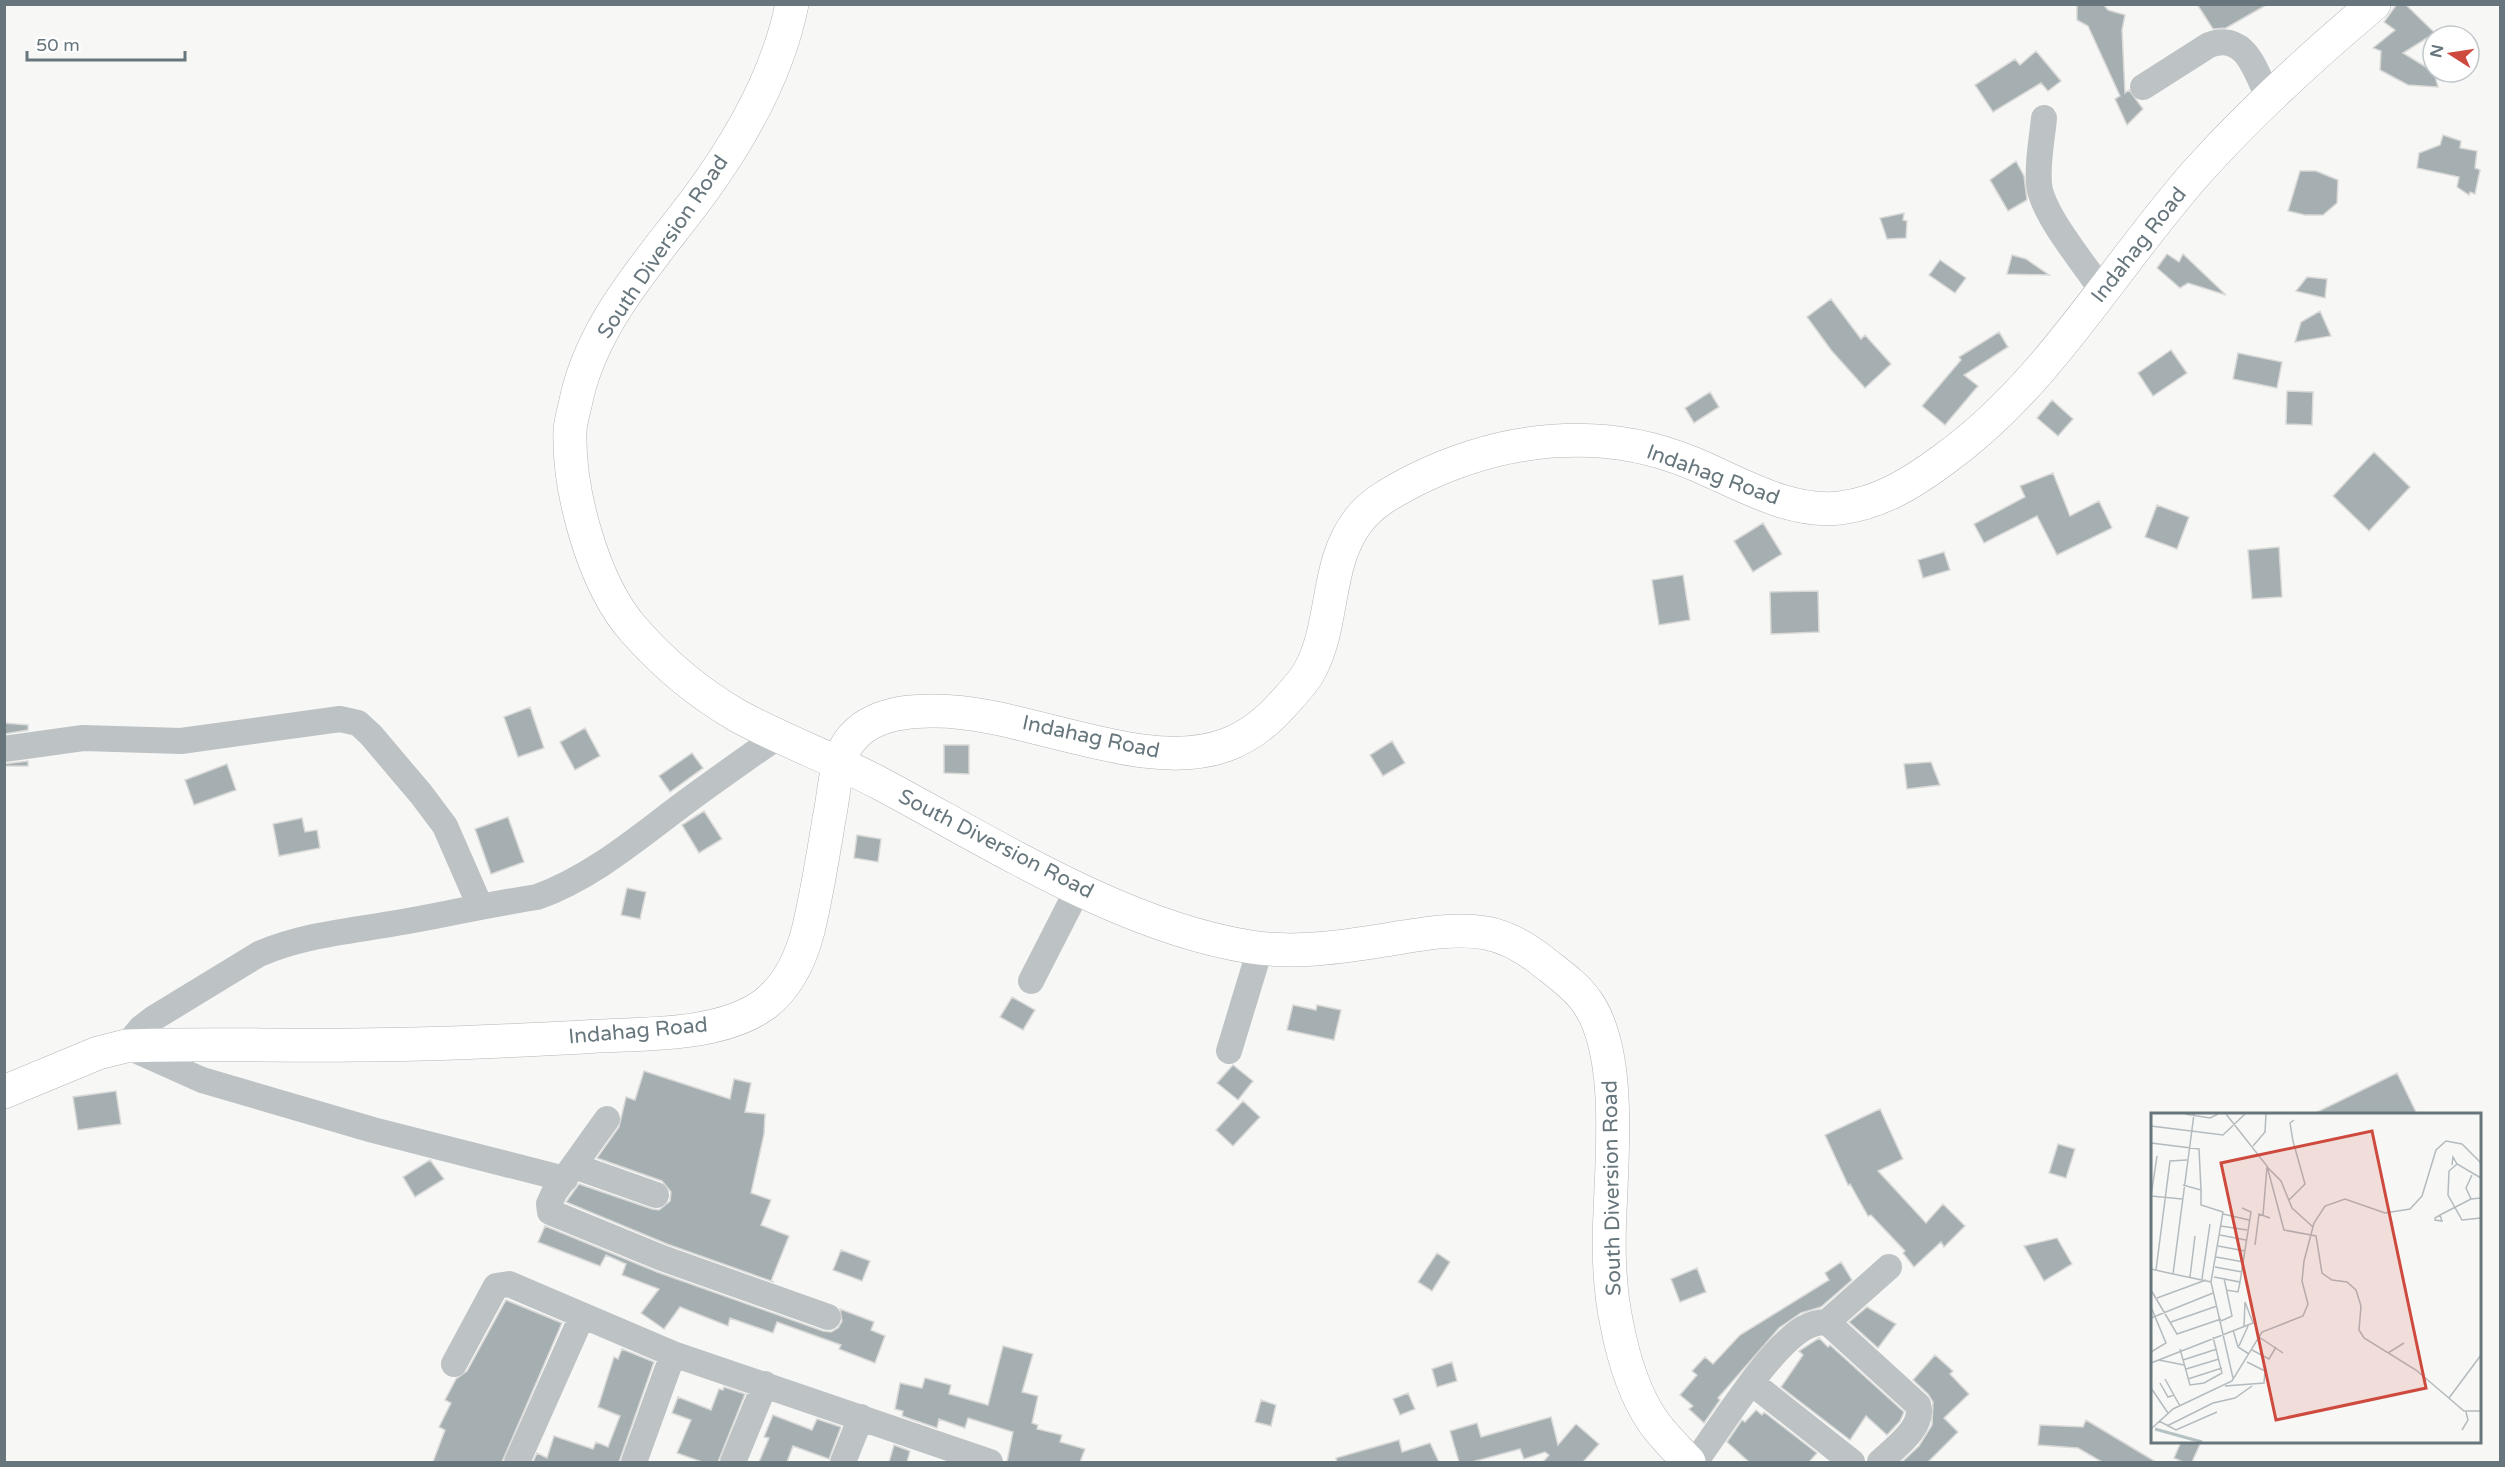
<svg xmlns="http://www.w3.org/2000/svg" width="2505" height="1467" viewBox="0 0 2505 1467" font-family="'Varela Round',sans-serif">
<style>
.building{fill:#a5aeb1;stroke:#d9d9d7;stroke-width:1.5}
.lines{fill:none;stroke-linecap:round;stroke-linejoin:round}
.major-casing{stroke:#b1b6b8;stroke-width:34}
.minor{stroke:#bdc2c4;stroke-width:26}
.major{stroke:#fff;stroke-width:33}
.labels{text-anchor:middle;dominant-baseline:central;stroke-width:6;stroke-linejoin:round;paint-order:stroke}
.street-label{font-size:21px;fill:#66767c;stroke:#fff}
.inset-river{fill:none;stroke:#b5c2c4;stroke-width:3}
.inset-road{fill:none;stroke:#b4bbbe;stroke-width:1.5}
.view{fill:#ce4a3e;fill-opacity:0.15;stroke:#ce4a3e;stroke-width:3}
.inset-edge{fill:none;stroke:#66767c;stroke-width:3}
</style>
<rect width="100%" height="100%" fill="#f7f7f5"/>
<!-- building -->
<path class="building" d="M2077 4H2103L2108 10 2125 15 2122 30 2125 93 2129 90 2143 109 2127 125 2115 99 2120 96 2088 26 2077 20Z
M2197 4H2268L2226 28 2213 29Z
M2397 4H2405L2435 33 2403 53 2434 72 2438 87 2408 85 2380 70 2381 51 2373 48 2395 30 2384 22Z
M2036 51 2061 81 2048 91 2041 83 1993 112 1975 85 2015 59 2020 65Z
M2443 135 2461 141 2460 148 2477 151 2475 168 2480 170 2475 194 2470 192 2469 195 2457 187 2459 177 2417 168 2419 153 2440 145Z
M2016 161 2024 176 2027 200 2008 211 1990 180Z
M2300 171H2316L2338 180 2337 203 2323 215H2305L2288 211Z
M1904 213 1903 220 1907 221 1906 238 1887 239 1880 218Z
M2167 254 2179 262 2183 254 2226 295 2188 283 2180 288 2157 268Z
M2012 255 2026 259 2049 275 2007 274Z
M1940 260 1966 278 1955 293 1929 275Z
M2307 277 2327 279 2325 298 2296 291Z
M1831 299 1861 339 1865 335 1891 364 1865 388 1831 350 1807 317Z
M2320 311 2331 336 2295 342 2301 322Z
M1999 332 2008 347 1964 375 1978 386 1945 425 1922 406 1961 360 1959 357Z
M2171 350 2187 373 2153 396 2138 373Z
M2238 353 2282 362 2277 388 2233 379Z
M2287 391 2313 392 2312 425 2286 424Z
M1710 392 1719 407 1694 423 1685 408Z
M2052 400 2073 419 2058 436 2037 418Z
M2374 452 2410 487 2369 531 2333 496Z
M2053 473 2070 516 2099 501 2112 528 2057 555 2037 516 1984 543 1974 524 2025 497 2020 486Z
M2157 505 2189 517 2177 549 2145 537Z
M1763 523 1782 554 1753 572 1734 541Z
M2279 547 2282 597 2252 599 2248 550Z
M1944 552 1950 570 1923 578 1918 560Z
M1683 575 1690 620 1659 625 1652 580Z
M1818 591 1819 632 1771 634 1770 592Z
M530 707 544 748 518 757 504 717Z
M4 723 28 725V730L4 734Z
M585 728 600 756 575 770 560 742Z
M1392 741 1405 763 1383 776 1370 755Z
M944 745H969V774L944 773Z
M692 753 703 768 670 792 659 776Z
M28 761V766H4V764Z
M1931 762 1940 785 1907 789 1904 764Z
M227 764 236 790 194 805 185 780Z
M704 811 722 839 699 853 682 825Z
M508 817 524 862 491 874 475 829Z
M302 818 305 832 317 830 320 848 279 856 273 824Z
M857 835 881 839 878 862 854 858Z
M627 888 646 892 640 919 621 915Z
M1012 997 1035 1010 1023 1030 1000 1017Z
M1293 1005 1316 1010 1317 1005 1341 1010 1334 1040 1287 1030Z
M1233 1065 1253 1081 1238 1100 1217 1083Z
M644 1071 730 1099 734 1079 751 1083 745 1112 765 1114 764 1134 751 1193 771 1200 761 1225 789 1236 771 1281 774 1282 667 1244 566 1202 579 1184 652 1209 659 1210 670 1201 671 1192 662 1181 597 1158 619 1127 626 1097 635 1100Z
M2397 1073 2417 1114H2313Z
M116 1091 121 1124 78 1130 73 1097Z
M1243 1101 1260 1117 1233 1146 1216 1130Z
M1880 1109 1903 1159 1878 1171 1926 1223 1943 1204 1965 1226 1944 1247 1941 1242 1914 1267 1903 1253 1905 1251 1871 1215 1868 1216 1850 1184 1848 1185 1825 1135Z
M2058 1144 2075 1149 2066 1178 2049 1173Z
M430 1160 444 1179 415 1197 403 1177Z
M545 1226 657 1272 823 1331 831 1332 838 1328 842 1321 840 1309 874 1322 871 1330 885 1336 875 1363 839 1349 841 1345 777 1322 773 1333 730 1318 728 1326 680 1307 664 1329 641 1313 659 1289 622 1275 626 1264 606 1255 600 1266 538 1242Z
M2057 1238 2072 1264 2044 1281 2024 1246Z
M841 1250 870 1261 862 1281 833 1270Z
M1437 1253 1450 1262 1432 1291 1418 1282Z
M1841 1262 1852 1280 1821 1307 1801 1313 1779 1328 1718 1398 1720 1400 1704 1423 1689 1409 1693 1406 1680 1395 1697 1375 1692 1371 1705 1357 1713 1364 1740 1335 1829 1280 1825 1273Z
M1697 1268 1706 1292 1680 1302 1671 1279Z
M506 1300 562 1323 502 1462H433L445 1430 439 1427 451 1403 445 1400 456 1379 467 1371Z
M1867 1307 1896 1324 1878 1348 1849 1322Z
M1819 1338 1828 1347 1830 1345 1904 1412 1900 1421 1887 1435 1866 1416 1850 1440 1781 1387 1803 1355 1799 1351Z
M1003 1346 1033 1354 1022 1392 1038 1396 1032 1423 1038 1425 1037 1429 1062 1435 1060 1442 1085 1449 1080 1462H1007L1013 1432 968 1418 965 1428 939 1419 937 1428 902 1416 903 1411 895 1409 900 1383 922 1388 925 1378 951 1385 949 1394 988 1405Z
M622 1349 654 1362 619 1462H533L537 1453 547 1458 554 1436 593 1449 596 1442 608 1447 620 1416 598 1407 614 1357 618 1359Z
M1935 1355 1953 1371 1950 1374 1969 1394 1944 1418 1958 1432 1928 1462H1902L1919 1446 1932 1425 1933 1402 1928 1394 1913 1380Z
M1452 1362 1457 1381 1437 1387 1432 1369Z
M724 1387 745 1394 718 1462H702L677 1453 691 1420 672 1413 678 1397 711 1410 719 1389 723 1390Z
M1408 1393 1415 1409 1400 1415 1393 1399Z
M1261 1400 1276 1405 1271 1426 1255 1422Z
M1756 1410 1762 1415 1764 1412 1817 1453 1809 1462H1749L1727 1442 1742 1420 1745 1422Z
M773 1415 812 1430 817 1419 841 1427 829 1459 793 1446 787 1462H759L769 1438 764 1437Z
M1551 1417 1558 1445 1576 1424 1599 1444 1583 1462H1543L1549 1455 1545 1452 1524 1459 1520 1449 1472 1462H1459L1450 1431 1477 1423 1481 1437Z
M2086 1420 2156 1462H2102L2078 1448 2038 1445 2040 1425 2083 1427Z
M1399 1440 1402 1452 1430 1443 1439 1462H1337L1336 1458Z
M2181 1442H2201L2192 1462H2183L2174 1458Z
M894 1445 910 1451 907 1462H889Z"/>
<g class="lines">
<!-- major casing -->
<g class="major-casing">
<path id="major" d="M792 4C778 74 741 139 699 196 653 258 595 319 577 396 575 407 571 419 570 430 568 490 593 584 634 630 663 663 700 694 738 716 784 741 834 759 881 784 994 844 1123 927 1251 947 1295 954 1342 947 1385 940 1418 935 1453 927 1486 933 1508 937 1529 950 1546 964 1560 975 1577 987 1587 1002 1622 1051 1612 1155 1610 1212 1608 1250 1609 1288 1617 1325 1623 1356 1634 1393 1652 1420 1662 1435 1677 1449 1689 1462
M4 1092 98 1053 126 1046C203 1043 279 1046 355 1045 432 1045 508 1041 584 1037 639 1033 719 1038 765 1004 788 986 801 958 808 931 817 894 823 856 829 819 833 801 834 780 839 763 845 743 857 729 875 721 892 713 912 711 931 711 1022 709 1142 776 1226 745 1248 737 1268 721 1283 704 1292 694 1304 682 1310 670 1335 624 1325 564 1358 521 1372 502 1394 491 1415 480 1502 437 1601 425 1692 463 1738 482 1789 514 1840 508 1880 503 1912 483 1943 460 2048 385 2112 268 2197 172 2252 111 2311 57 2374 4"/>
</g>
<!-- minor -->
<path class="minor" d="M2143 87 2209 45C2246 32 2255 70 2268 97
M2044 118C2042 140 2037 162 2039 184 2041 213 2086 266 2103 292
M4 749 83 738 181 741 340 719 358 723 371 735 421 794 445 826 480 906
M1031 981 1078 889
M1229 1051 1260 949
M607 1119 554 1193 549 1204 550 1212 662 1258 828 1317
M574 1166 656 1195
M565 1179 373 1130 202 1080 126 1046 141 1028 154 1018 259 954C305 934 353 931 402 922 447 914 491 904 537 897 594 877 642 834 690 799 720 777 750 756 780 735
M1827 1322 1918 1405C1925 1427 1894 1448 1880 1462
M454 1364 496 1286 509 1284 673 1354 990 1462
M1752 1383 1852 1462
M517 1462 582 1316
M634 1462 673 1354
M733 1462 765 1384
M843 1462 861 1417
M1695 1462C1721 1427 1768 1349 1804 1328 1811 1324 1819 1322 1827 1322L1889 1267"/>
<!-- major -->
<use href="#major" class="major"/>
</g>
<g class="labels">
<!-- street labels -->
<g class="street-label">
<text transform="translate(2139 245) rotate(-52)">Indahag Road</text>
<text transform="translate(663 247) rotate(-56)">South Diversion Road</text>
<text transform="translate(1713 475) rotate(20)">Indahag Road</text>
<text transform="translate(1091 737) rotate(12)">Indahag Road</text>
<text transform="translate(996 844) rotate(27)">South Diversion Road</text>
<text transform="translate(638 1031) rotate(-5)">Indahag Road</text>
<text transform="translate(1612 1188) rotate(-91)">South Diversion Road</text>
</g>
</g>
<!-- overview -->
<g transform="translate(2151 1113)">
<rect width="330" height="330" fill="#f7f7f5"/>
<path class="inset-river" d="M4 316 51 329"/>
<path class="inset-road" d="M34 1 59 5 67 1M43 1 22 161 60 169 82 265M75 1 116 53 133 117 165 123 171 160 181 167 196 169 205 177 210 193 208 217 213 225 265 257 313 298H330M0 13 72 22 94 1M0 30 48 36 50 77M102 33 114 19 115 1M306 51 298 58 297 82 311 107 330 105M301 52 302 44 306 51 330 65M32 72 50 77V92L72 99 60 169M0 83 6 43M0 83 31 86M320 86 315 75 321 62M138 87 154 71 142 28 139 10 143 7M72 101 98 107M112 102 116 54 130 68 141 95 162 114M289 102 320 86 330 85M289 102 291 108 284 107V105ZM70 113 96 117M69 122 95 127M104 132 108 101 119 105M67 133 94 138M65 144 93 149M64 154 91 159M0 156 22 161M5 157 19 48 36 47M39 164 44 123M63 164 89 169 100 99 91 95M51 166 59 111M0 177 26 221 70 206M75 177 87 179 89 169M6 185 55 167M0 194 15 230 0 239M0 205 62 180M70 208 81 203 73 165M20 209 66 193M93 213 94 189M82 217 87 234 98 241M108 224 132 240M88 233 97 213M29 236 39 272 53 270 71 260 62 224M101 237 118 246 125 234M237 240 253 230M8 247 33 252M32 247 66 236M0 250 102 210 94 189M35 256 68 246M14 266 29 293M37 266 71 255M9 270 17 284 23 282M74 273 113 270 114 258 96 249M0 275 17 300M298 285 330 242M8 308 25 317 66 299M16 313 62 290 84 285 101 273M0 316 22 296 81 268 111 219 152 203 157 191 151 168 153 148 163 110 174 93 194 86 234 100 259 96 271 83 285 37 295 28 311 31 330 50M311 317 317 307 315 299"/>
<path class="view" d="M221 18 275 275 125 307 70 50Z"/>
<rect width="330" height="330" class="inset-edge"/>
</g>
<!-- border -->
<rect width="2505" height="1467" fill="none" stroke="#66767c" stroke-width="12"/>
<!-- north arrow -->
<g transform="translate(2451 54) rotate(282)"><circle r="28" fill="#ffffff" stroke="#c2c8cb" stroke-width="1.5"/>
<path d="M0-4.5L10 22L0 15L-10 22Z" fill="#ce4a3e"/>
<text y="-9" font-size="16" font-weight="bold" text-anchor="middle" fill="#66767c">N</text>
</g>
<!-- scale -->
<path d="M27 51v9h158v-9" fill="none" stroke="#66767c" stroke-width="3"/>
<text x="36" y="51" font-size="18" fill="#66767c" stroke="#ffffff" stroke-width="4.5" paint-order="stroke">50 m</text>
</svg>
